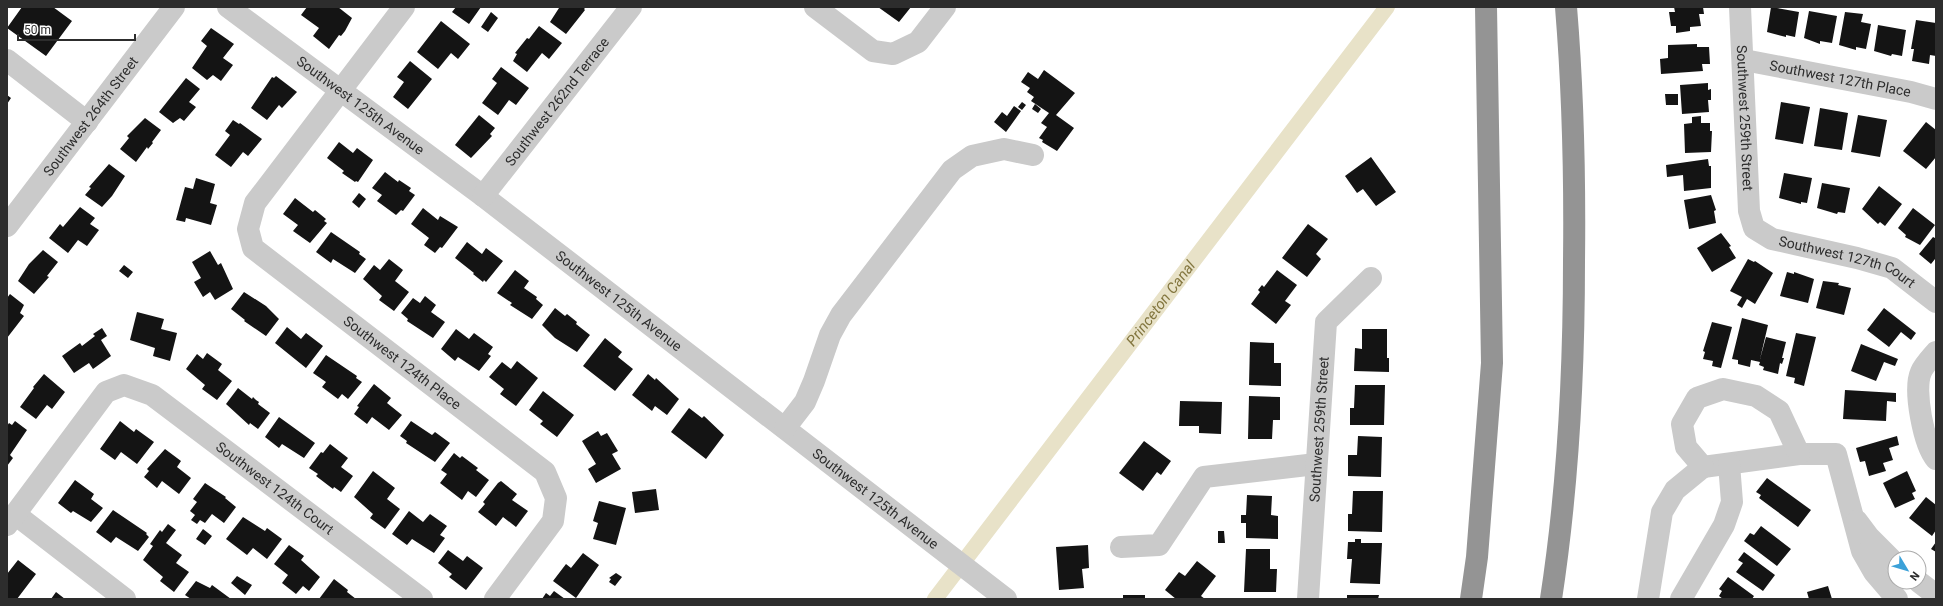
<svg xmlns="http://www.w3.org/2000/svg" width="1943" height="606" viewBox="0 0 1943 606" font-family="Roboto,sans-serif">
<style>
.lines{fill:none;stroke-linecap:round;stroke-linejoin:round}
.canal{stroke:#e8e2c8;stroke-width:16}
.building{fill:#141414}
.minor{stroke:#cacaca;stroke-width:22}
.highway{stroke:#949494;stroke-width:22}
.labels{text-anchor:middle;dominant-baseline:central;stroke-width:4;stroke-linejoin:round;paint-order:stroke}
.street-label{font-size:14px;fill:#2d2d2d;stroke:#fff}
.water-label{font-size:15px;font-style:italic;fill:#83763f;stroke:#fff}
</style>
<rect width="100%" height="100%" fill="#fff"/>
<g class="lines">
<!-- canal -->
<path class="canal" id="s1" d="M935 599 1387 7"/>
</g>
<!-- building -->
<path class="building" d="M22 7H53L72 21 46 56 7 28Z
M307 7H338L352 18 345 31 341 36 339 35 329 49 313 36 319 28 301 15Z
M456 7H481L469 24 452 12Z
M558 7H586L584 9 585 10 566 34 550 22 559 8Z
M878 7H911L899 22Z
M1674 7H1703L1704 14H1699L1701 26 1690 27V31L1676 33V26H1671L1669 12H1675Z
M1771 7 1799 12 1795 37 1786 35V37L1767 32Z
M1809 11 1837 16 1832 43 1820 41V44L1804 38Z
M491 12 498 18 488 32 481 27Z
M1845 12 1863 14 1861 22 1871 24 1866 49 1856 47V50L1839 45Z
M1916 20 1936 23V56L1930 55 1929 64 1912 61 1914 49H1911Z
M441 21 470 44 458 59 451 53 438 69 417 52Z
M1878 25 1906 30 1902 56 1892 54 1891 56 1874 51Z
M539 26 562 43 549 59 542 53 527 72 513 61 517 54 515 53 527 38 529 39Z
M211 28 234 44 223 58 233 65 221 81 213 75 207 80 192 68 207 46 201 41Z
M1697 44V47H1709L1710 64H1702L1703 71 1661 74 1660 59 1668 58V45Z
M410 61 432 79 408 109 393 97 404 82 397 77Z
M501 67 529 88 516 105 509 100 498 115 482 103 497 83 492 79Z
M1044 70 1075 93 1056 115 1074 128 1057 151 1042 142 1043 140 1039 138 1047 127 1041 123 1049 113 1031 101 1034 97 1027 92 1030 88 1021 82 1028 72 1038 79Z
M276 76 297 92 282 108 279 105 267 120 251 108 272 77 274 78Z
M186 78 200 89 189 102 196 107 184 121 180 118 173 123 159 112Z
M1708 83V90L1711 89V100H1708L1709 112 1682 114 1680 85Z
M1665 94H1678V105H1666Z
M7 95 11 98 7 104Z
M1022 102 1026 105 1022 110 1018 107Z
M1781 102 1810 107 1803 144 1775 139Z
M1035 104 1041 109 1038 113 1032 109Z
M1014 106 1021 111 1006 132 994 122 1002 112 1007 116Z
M1820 108 1848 113 1842 150 1814 146Z
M479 115 495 128 490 134 492 136 471 158 455 145Z
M1858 115 1887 120 1880 157 1851 152Z
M1701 116V123H1710V131H1712L1711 152 1685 153 1684 124 1692 123V117Z
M145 118 161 130 152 142 153 143 148 149 147 147 136 162 120 149 129 138 127 136Z
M233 120 239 124 240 123 262 139 248 156 243 152 231 167 215 155 230 135 225 131Z
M1926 122 1936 130V157L1926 169 1903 151Z
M339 142 353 153 357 148 373 160 358 182 356 181 355 182 342 173 344 171 327 158Z
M1371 157 1396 192 1376 206 1363 189 1357 193 1345 176Z
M1708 159 1709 166H1711V188L1684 191 1683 175 1667 177 1666 165Z
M109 164 125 176 112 196 102 207 85 195 91 188 89 187Z
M385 172 398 182 399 180 411 188 409 191 415 195 403 211 401 210 396 215 377 201 382 195 372 188Z
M1784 173 1812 178 1807 203 1801 202V204L1779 198Z
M196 178 215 184 210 203 217 205 211 225 186 218 185 222 176 220 185 187 193 189Z
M1822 183 1850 188 1845 213 1838 212 1837 214 1817 208Z
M1879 186 1902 204 1885 226 1880 222 1878 224 1862 209Z
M359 193 366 199 359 208 352 202Z
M1711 195 1716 210 1714 211 1716 223 1689 229 1684 200Z
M295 198 313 212 315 210 326 219 324 221 327 223 310 243 293 231 298 225 283 214Z
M80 207 95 218 90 224 99 230 87 246 78 240 68 253 49 238 60 224 63 227Z
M423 208 438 220 440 216 458 227 442 248 440 247 435 253 424 245 429 238 411 224Z
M1913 208 1935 225 1920 245 1905 237 1906 235 1898 228Z
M1308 224 1328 239 1316 254 1321 259 1307 277 1282 258Z
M331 232 360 252 359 254 366 259 355 273 333 259 331 263 316 252Z
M1721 233 1731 246 1729 247 1736 258 1712 272 1697 248Z
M1936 236V260L1935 259 1931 264 1919 254 1933 237 1935 238Z
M467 242 482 254 486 248 503 261 486 282 484 280 483 282 473 274 474 273 455 258Z
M43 250 58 262 47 276 49 277 34 294 18 281 29 264Z
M210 251 218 265 221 263 233 289 215 300 210 292 203 297 194 282 201 278 192 262Z
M389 259 403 270 395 281 409 292 394 311 379 300 382 296 363 279 374 265 380 270Z
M1748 259 1754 262 1755 261 1773 273 1755 304 1747 299 1742 308 1737 305 1742 297 1730 291Z
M124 265 133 272 128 278 119 271Z
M515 270 529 281 524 288 537 297 536 299 543 305 532 319 510 305 512 303 497 293Z
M1277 270 1297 285 1285 301 1291 305 1276 324 1251 304 1260 292 1258 290 1262 285 1264 287Z
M1787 272 1794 274V272L1814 279 1808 303 1780 296Z
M1823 281 1839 283 1838 285 1851 288 1844 315 1816 308Z
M244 292 266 306 279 319 266 336 244 321 245 320 231 309Z
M10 294 24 305 20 313 24 316 7 338V298Z
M425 296 436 305 431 312 445 322 433 338 407 321 408 319 401 313 413 298 420 303Z
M555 308 565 316 567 314 577 322 576 324 590 335 577 352 555 338 542 325Z
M1884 308 1916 333 1911 340 1901 332 1889 347 1867 330Z
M137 312 164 319 161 329 177 333 170 361 153 356 155 348 130 340Z
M1742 318 1768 325 1760 359 1766 337 1786 342 1782 358H1784L1782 364 1780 363 1778 374 1763 370 1764 367 1759 365 1760 362 1751 360 1750 367 1738 364V360L1732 359Z
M1712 322 1732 327 1721 368 1712 366 1713 361 1703 359 1705 352 1703 351Z
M287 327 301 339 306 333 323 346 306 368 275 343Z
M102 328 107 336 101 340 111 356 93 369 89 363 74 373 62 356 80 343 82 346 95 336 93 334Z
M456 329 469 339 474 333 493 347 488 354 491 356 479 371 458 357 455 361 441 349Z
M1362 329H1387V358H1389V372L1354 371 1355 348 1362 349Z
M1796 333 1816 337 1804 386 1794 383 1795 378 1786 376Z
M605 338 622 352 618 357 633 369 615 391 583 366Z
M1250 342 1274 343V363H1281V386L1249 385Z
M1861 344 1898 359 1895 366 1884 362 1876 381 1851 371Z
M207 353 222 364 218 370 232 381 217 400 202 389 205 385 186 369 197 354 203 359Z
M326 355 357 376 356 378 362 382 348 399 342 394 338 399 322 387 326 382 313 373Z
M517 361 538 378 516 406 500 394 504 389 489 377 502 362 511 369Z
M44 374 65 392 52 409 47 405 36 419 20 407 34 388 33 387Z
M648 374 655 380 656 378 679 399 667 415 655 406 652 411 632 395Z
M374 384 391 398 387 403 402 415 389 430 372 417 367 424 354 414 359 407 357 406Z
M1355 385H1385L1384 425H1350V408H1354Z
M238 388 252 399 253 397 256 400 259 402 258 404 270 413 258 429 250 423 249 425 226 404Z
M1845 390 1896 393V402L1887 401 1886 421 1843 419Z
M543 391 574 415 557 437 540 424 543 421 529 410Z
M1249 396 1280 397V420H1273L1272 439H1248Z
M1180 401 1222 402 1221 434 1199 433V426H1179Z
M689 408 702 418 704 416 724 435 706 459 671 432Z
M279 417 315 443 304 458 282 444 279 448 265 437Z
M15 421 27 430 10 455 13 458 7 466V426L9 423 12 425Z
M120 421 134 432 136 429 154 442 137 464 121 452 115 460 100 449Z
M411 421 432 435 435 432 450 443 435 462 406 443 407 441 400 436Z
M598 431 601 436 607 433 618 451 612 454 621 469 596 483 588 469 596 464 582 441Z
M1358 436 1382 437 1381 477 1348 476V455H1357Z
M1897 436 1899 445 1889 448 1893 460 1883 463 1886 471 1869 476 1865 461 1860 462 1856 448Z
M1144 441 1171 461 1161 475 1157 472 1143 491 1119 473Z
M330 444 348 458 341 467 353 476 341 492 334 487 333 489 316 476 318 474 309 468 321 452 323 453Z
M165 449 181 461 177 467 191 478 179 494 162 481 157 488 144 477 149 471 147 469Z
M454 453 460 458 462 456 478 468 476 470 489 480 476 497 468 491 462 500 440 483 447 474 441 470Z
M373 471 395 488 387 499 400 509 385 529 370 518 373 514 354 497Z
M1907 471 1916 491 1912 493 1915 499 1895 508 1883 483Z
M1767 478 1811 510 1798 527 1759 498 1761 495 1756 492Z
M75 480 94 494 91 499 103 508 91 522 73 511 71 513 58 503Z
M501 481 517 494 512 500 528 511 516 527 503 517 496 526 478 512 485 504 483 502 498 483Z
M205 483 226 497 225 498 236 507 224 523 212 514 205 523 200 520 197 524 191 520 195 515 190 511 197 502 193 499Z
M656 489 659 510 635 513 632 492Z
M1353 491H1383L1382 532 1348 531V514H1352Z
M1247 495 1272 496 1271 515 1278 516V539L1246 538V523H1241V515H1246Z
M1926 497 1936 505V530L1932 536 1909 518Z
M599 501 626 508 616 545 593 539 598 523 593 521Z
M113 510 147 533 146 534 149 537 138 551 116 537 111 543 96 532Z
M409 511 423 522 430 514 447 526 440 535 445 538 434 553 412 539 407 545 392 534Z
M243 517 265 531 267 528 282 539 267 559 253 548 247 555 226 539Z
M168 524 176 530 166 543 182 555 176 563 189 572 174 592 160 581 163 577 143 560 153 546 150 544 160 530 162 532Z
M1761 526 1791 549 1777 566 1744 541 1750 533 1754 535Z
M203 529 212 536 205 545 196 539Z
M1218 531H1224L1225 543H1218Z
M1355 539H1361V543H1382L1380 584 1350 583 1352 559H1347L1348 542H1355Z
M1936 542V552L1931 549Z
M289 545 304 556 301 560 320 577 309 591 303 586 296 594 282 583 288 575 274 564Z
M1088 545 1089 568 1082 569 1084 588 1059 590 1056 547Z
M1246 549H1270V569H1277L1276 592H1244Z
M448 550 463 561 467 556 483 568 466 590 449 577 452 574 438 563Z
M1744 552 1775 575 1763 591 1736 572 1743 563 1738 560Z
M583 553 599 565 576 598 553 581 566 564 571 568Z
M18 560 36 574 17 599H7V574Z
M1197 561 1216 576 1201 596 1205 599H1176L1165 590 1179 572 1185 576Z
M616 573 622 577 615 586 609 582 611 579 609 578Z
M237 576 252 585 245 595 231 583Z
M1728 577 1754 596 1752 599H1723L1719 596 1722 591 1719 589Z
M334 579 348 590 347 592 356 599H319Z
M196 581 210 588 212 585 231 599H191L185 595Z
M1828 586 1832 599H1809L1807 592Z
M554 591 565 599H542L546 593 550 596Z
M56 592 65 599H51Z
M1123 595H1145V599H1123Z
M1347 595H1379L1378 599H1347Z"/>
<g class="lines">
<!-- minor -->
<g class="minor">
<path id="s2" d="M228 7 483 196 1006 599"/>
<path id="s3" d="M404 7 255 203 248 229 253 248 545 472 556 498 553 521 495 599"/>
<path d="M815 7 873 51 893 54 918 42 945 7"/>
<path id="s4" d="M1740 7 1749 211 1754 228 1772 239 1857 258 1892 268 1936 302"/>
<path d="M7 60 87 122"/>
<path id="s5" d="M1744 60 1911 92 1936 99"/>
<path id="s6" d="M483 196 631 7"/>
<path id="s7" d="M7 226 174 7"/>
<path d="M1936 352C1931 358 1924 365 1921 372 1913 390 1924 445 1936 459"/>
<path d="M785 428 805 402 814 381 830 335 841 315 952 170 972 156 1004 149 1033 155"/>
<path d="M1703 467 1799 454H1836L1862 551 1874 572 1897 599"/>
<path d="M1703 467 1686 447 1682 424 1697 398 1723 389 1756 396 1779 411 1799 454"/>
<path d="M15 514 125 599"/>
<path d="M1857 521 1869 537 1895 563"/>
<path id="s8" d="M7 525 106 392 124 385 152 395 422 599"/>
<path d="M1121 547 1159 545 1204 477 1316 464"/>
<path d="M1919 582 1936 595"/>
<path id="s9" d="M1308 599 1326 322 1371 278"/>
<path d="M1648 599 1662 512 1675 490 1703 467"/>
<path d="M1681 599 1724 525 1732 502 1729 464"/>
</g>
<!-- highway -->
<path class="highway" d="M1471 599 1477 557 1492 363 1486 7
M1551 599C1568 488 1574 374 1574 261 1575 176 1573 92 1566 7"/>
</g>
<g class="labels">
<!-- street labels -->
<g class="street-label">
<text stroke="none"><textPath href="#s5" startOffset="98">Southwest 127th Place</textPath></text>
<text stroke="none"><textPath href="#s6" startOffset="120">Southwest 262nd Terrace</textPath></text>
<text stroke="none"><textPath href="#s2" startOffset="165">Southwest 125th Avenue</textPath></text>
<text stroke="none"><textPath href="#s7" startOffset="138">Southwest 264th Street</textPath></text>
<text stroke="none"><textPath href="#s4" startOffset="111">Southwest 259th Street</textPath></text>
<text stroke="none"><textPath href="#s4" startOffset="322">Southwest 127th Court</textPath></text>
<text stroke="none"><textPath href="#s2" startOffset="489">Southwest 125th Avenue</textPath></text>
<text stroke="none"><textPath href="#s3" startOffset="481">Southwest 124th Place</textPath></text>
<text stroke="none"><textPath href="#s9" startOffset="170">Southwest 259th Street</textPath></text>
<text stroke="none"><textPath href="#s8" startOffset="369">Southwest 124th Court</textPath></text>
<text stroke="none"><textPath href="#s2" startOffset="813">Southwest 125th Avenue</textPath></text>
</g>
<!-- water labels -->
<g class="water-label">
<text stroke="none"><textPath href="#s1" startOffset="372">Princeton Canal</textPath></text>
</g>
</g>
<!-- border -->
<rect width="1943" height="606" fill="none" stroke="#2d2d2d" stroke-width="16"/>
<!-- north arrow -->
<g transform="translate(1907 570) rotate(128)"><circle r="19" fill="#ffffff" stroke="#ababab"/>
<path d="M0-3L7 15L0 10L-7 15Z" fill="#3ba1d8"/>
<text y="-6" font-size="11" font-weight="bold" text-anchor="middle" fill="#2d2d2d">N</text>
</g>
<!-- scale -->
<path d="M18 34v6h117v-6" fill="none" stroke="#2d2d2d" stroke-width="2"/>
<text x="24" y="34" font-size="12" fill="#2d2d2d" stroke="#ffffff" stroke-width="3" paint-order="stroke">50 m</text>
</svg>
